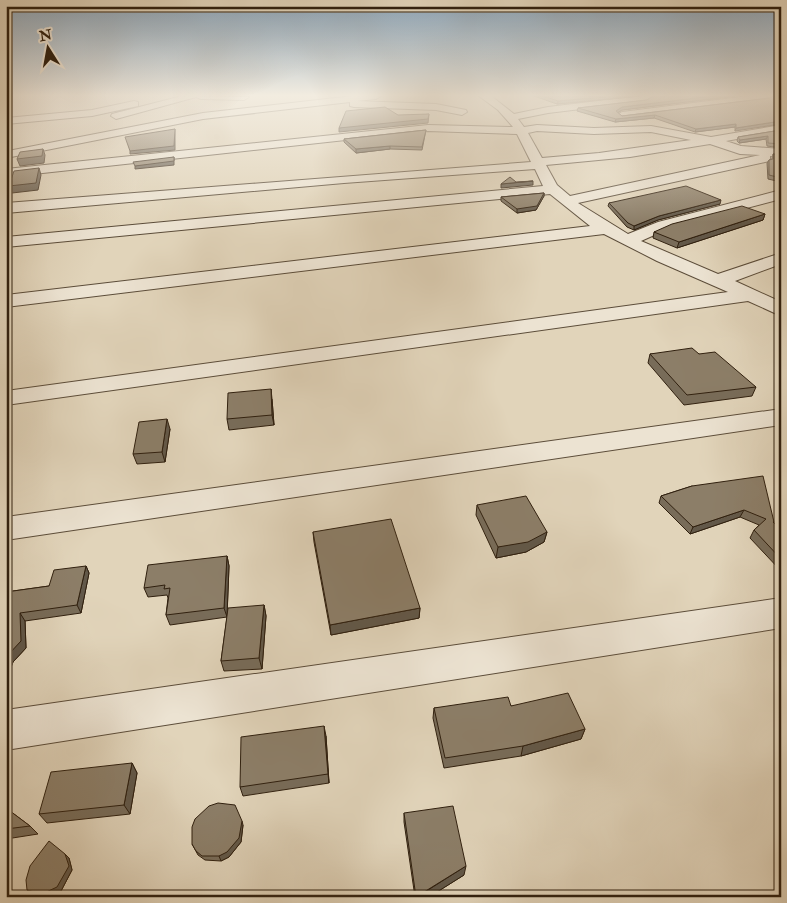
<svg xmlns="http://www.w3.org/2000/svg" width="787" height="903" viewBox="0 0 787 903" font-family="'IM FELL Double Pica',serif">
<style>
.lines{fill:none;stroke-linecap:round;stroke-linejoin:round}
.street-casing{stroke:#5c4d3a;stroke-width:2}
.street{fill:#ece3d2;fill-rule:evenodd}
.wall{fill:#786c59;stroke:#30200f}
.shaded-wall{fill:#625849;stroke:#30200f}
.building{fill:#8c7e68;stroke:#30200f}
</style>
<rect width="100%" height="100%" fill="#e1d4ba"/>
<filter id="stains"><feTurbulence type="fractalNoise" baseFrequency=".004" numOctaves="4"/><feColorMatrix values="0 0 0 0 .2 0 0 0 0 .09 0 0 0 0 .02 0 0 0 .5 -.17"/></filter>
<radialGradient id="worn" r=".72"><stop offset=".6" stop-color="#630" stop-opacity="0"/><stop offset="1" stop-color="#630" stop-opacity=".3"/></radialGradient>
<g class="lines">
<!-- street casing -->
<g class="street-casing">
<path id="street" d="M182 96 249 97 244 100 201 99 196 97 116 119 111 116 112 114Z
M353 96H381L376 99 357 101 436 104 466 110 467 112 462 115 436 110 354 107 350 106V102L203 119 6 158 8 151 203 113Z
M479 96H491L514 114 548 107 640 96H649L651 98 646 101 548 113 518 119 524 127 537 125 594 128 651 126 711 137 781 125V131L726 141 741 146 781 149V157L770 156V161L765 162 578 203 628 234 658 222 781 190V199L670 228 641 241 718 274 781 253V264L735 281 781 302V316L748 301 6 405V391L728 292 657 261 604 234 6 307V295L590 226 550 194 6 247V237L543 186 535 169 344 183 6 213V203L531 162 517 134 428 131 6 177V169L428 125 513 127 498 110ZM537 131 594 134 651 132 691 140 599 153 542 158 528 133ZM710 144 740 154 760 155 570 196 557 185 546 165 630 157Z
M748 96H774L769 99 622 118 617 115 622 112Z
M134 101 138 102V106L92 116 6 124V118L92 110Z
M781 409V425L6 540V517Z
M781 598V628L6 750V710Z"/>
</g>
<!-- street -->
<use href="#street" class="street"/>
</g>
<!-- wall -->
<path class="wall" d="M534 96H640L557 104Z
M651 96H735L622 110 618 113 622 116 770 98 735 131V127L695 132 654 118 615 122 577 111 578 108 647 100 652 97Z
M426 130 422 150 390 149 356 153 344 142V139Z
M781 130V148L767 146 766 139 739 143 737 141 738 137Z
M773 154 781 155V182L768 179 767 163 769 160 772 159Z
M544 193V196L536 210 517 213 501 201V197Z
M609 203 720 204 658 220 634 230 627 227 608 206Z
M765 214 763 220 677 248 653 238 654 232Z
M650 354H699L756 387 752 396 684 405 648 363Z
M272 399 274 425 229 430 227 419Z
M170 429 165 462 137 464 133 454Z
M692 486 774 522V523L781 530V571L750 538 754 530 759 525 740 517 690 534 659 503 661 496Z
M477 505 547 532 544 542 526 552 496 558 476 515Z
M313 532 420 608 419 618 331 635 314 542Z
M227 556 229 566 227 615 264 605 266 616 262 669 224 671 221 661 227 617 170 625 166 615 168 598 167 595 148 597 144 588Z
M86 566 89 573 81 613 25 621 26 648 13 662 6 680V592L49 586Z
M511 706 585 729 581 739 521 756 444 768 433 718 434 708Z
M326 736 329 783 243 796 240 787Z
M132 763 137 773 130 814 47 823 39 814Z
M6 808 30 826 38 834 6 839Z
M404 813 464 875 429 897H415L404 822Z
M243 825 241 842 229 857 221 861 205 860 198 855 192 844Z
M65 854 69 858 72 870 61 891 50 897H41L32 894 27 890Z"/>
<!-- shaded-wall -->
<path class="shaded-wall" d="M612 96H640L557 104 558 101Z
M713 96H735L622 110 615 114 616 111 622 107Z
M429 114 428 123 339 132V128Z
M655 115 654 118 615 122 616 119Z
M781 121V124L735 131 736 128Z
M736 124 735 127 695 132 696 129Z
M175 129V150L130 154V151Z
M768 136 766 139 739 143 740 140Z
M390 146V149L356 153V149Z
M43 149 45 155 44 163 20 166 17 159Z
M174 157V165L135 169V166Z
M39 168 41 175 38 190 12 193 9 186Z
M533 181V185L501 188V184Z
M544 193V196L536 210 517 213V209Z
M721 200 720 204 658 220 634 230V226L659 216Z
M765 214 763 220 677 248 679 242Z
M271 389 272 399 274 425 272 415Z
M167 419 170 429 165 462 162 452Z
M744 510 740 517 690 534 693 527Z
M547 532 544 542 526 552 496 558 498 547Z
M227 556 229 566 227 617 224 608Z
M86 566 89 573 81 613 77 605Z
M264 605 266 616 262 669 259 658Z
M420 608 419 618 331 635 330 625Z
M20 613 25 621 26 648 13 662 6 680V658Z
M324 726 326 736 329 783 328 774Z
M585 729 581 739 521 756 523 746Z
M132 763 137 773 130 814 124 805Z
M242 821 243 825 241 842 229 857 221 861 219 856Z
M65 854 69 858 72 870 61 891 50 897H45L42 894Z
M466 866 464 875 429 897H417Z"/>
<!-- building -->
<path class="building" d="M543 96H612L558 101Z
M653 96H713L622 107 616 111 622 116 770 98 773 96H781V121L736 128V124L696 129 655 115 616 119 578 108 647 100Z
M385 107 398 115 429 114 428 119 339 128 346 111Z
M175 129 174 146 130 151 125 137Z
M426 130 422 147 390 146 356 149 344 139Z
M781 130V144L768 143V136L740 140 738 137Z
M43 149 42 156 17 159 20 152Z
M773 154 781 155V178L769 175V160L773 159Z
M174 157V161L135 166 133 162Z
M39 168 36 183 9 186 14 171Z
M510 177 516 182 533 181 501 184Z
M686 186 721 200 659 216 634 226 628 223 609 203Z
M544 193 537 206 517 209 501 197Z
M742 206 765 214 679 242 654 232 672 224Z
M692 348 699 354 715 352 756 387 687 395 650 354Z
M271 389 272 415 227 419 228 393Z
M167 419 162 452 133 454 139 422Z
M763 476 774 522H773L781 530V559L754 530 766 519 744 510 693 527 661 496 692 486Z
M526 496 547 532 528 542 498 547 477 505Z
M391 519 420 608 330 625 313 532Z
M227 556 224 608 166 615 170 588 164 589 165 585 144 588 148 565Z
M86 566 77 605 20 613 21 641 8 655 6 658V592L49 586 54 570Z
M264 605 259 658 221 661 228 608Z
M568 693 585 729 523 746 445 758 434 708 508 697 511 706Z
M324 726 328 774 240 787 241 737Z
M132 763 124 805 39 814 51 772Z
M218 803 235 805 242 821 239 838 227 852 219 856H202L196 851 192 844V827L195 819 209 806Z
M453 806 466 866 416 897 404 813Z
M6 808 30 826 6 829Z
M49 841 65 854 69 866 57 887 42 894 27 890 26 880 30 866Z"/>
<!-- sky -->
<linearGradient id="sky" x2="0" y2="1"><stop stop-color="#8da8be"/><stop offset="0.43" stop-color="#f2ece0"/><stop offset="1" stop-color="#f2ece0" stop-opacity="0"/></linearGradient>
<rect width="787" height="222" fill="url(#sky)"/>
<!-- margin -->
<rect width="787" height="903" fill="none" stroke="#e1d4ba" stroke-width="25"/>
<rect x="8" y="8" width="772" height="888" fill="none" stroke="#30200f" stroke-width="2.5"/>
<rect x="12" y="12" width="762" height="878" fill="none" stroke="#30200f"/>
<!-- north arrow -->
<g transform="translate(48 48) rotate(349)" stroke="#ece3d2" stroke-width="4" paint-order="stroke">
<path d="M0-4L9 19L0 12L-9 19Z" fill="#30200f"/>
<text y="-8" font-size="14" font-weight="bold" text-anchor="middle" fill="#30200f">N</text>
</g>
<rect width="100%" height="100%" filter="url(#stains)"/>
<rect width="100%" height="100%" fill="url(#worn)"/>
</svg>
